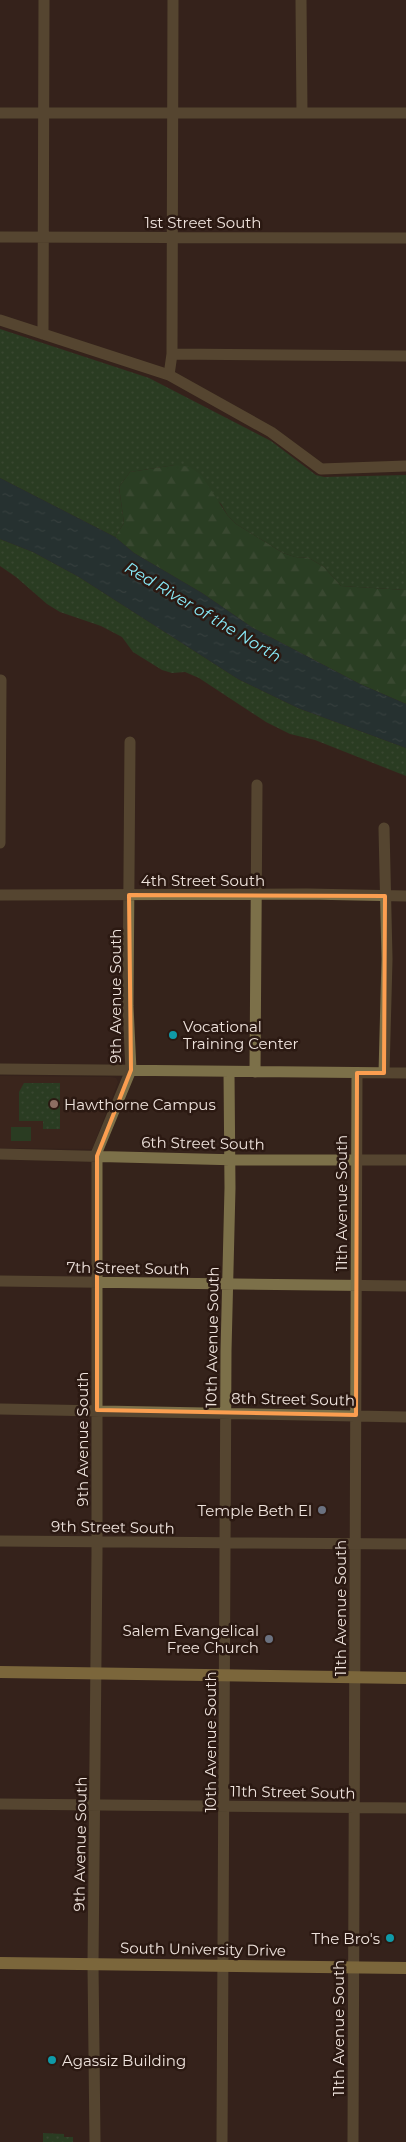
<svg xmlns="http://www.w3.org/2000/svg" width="406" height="2142" viewBox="0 0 406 2142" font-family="Montserrat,sans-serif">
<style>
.built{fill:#41291e}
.grass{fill:url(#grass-dots)}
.forest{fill:url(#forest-firs)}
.garden{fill:#1e5b2c}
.water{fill:url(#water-ripples)}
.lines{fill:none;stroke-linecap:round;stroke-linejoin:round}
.minor{stroke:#7c7049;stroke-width:11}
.major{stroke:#d1b863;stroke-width:12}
.marked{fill:none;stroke:#fb9e50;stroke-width:4;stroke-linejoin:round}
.culture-dot{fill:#0f9aa8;stroke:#2b1912;stroke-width:2}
.education-dot{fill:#8d6e63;stroke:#2b1912;stroke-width:2}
.worship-dot{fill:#6b7280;stroke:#2b1912;stroke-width:2}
.labels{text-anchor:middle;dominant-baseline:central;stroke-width:5;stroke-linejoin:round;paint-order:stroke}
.street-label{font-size:15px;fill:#efe3dd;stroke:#2b1912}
.poi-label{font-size:15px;fill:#efe3dd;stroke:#2b1912;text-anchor:start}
.water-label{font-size:16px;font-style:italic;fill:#89ecfb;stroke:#2b1912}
</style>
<defs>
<pattern id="grass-dots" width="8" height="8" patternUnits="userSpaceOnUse" patternTransform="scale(1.25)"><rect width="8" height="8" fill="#1e5b2c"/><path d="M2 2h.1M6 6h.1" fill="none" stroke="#3f724a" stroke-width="1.8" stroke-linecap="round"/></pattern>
<pattern id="forest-firs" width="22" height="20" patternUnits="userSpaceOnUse" patternTransform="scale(1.25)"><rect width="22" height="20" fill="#1d5f2d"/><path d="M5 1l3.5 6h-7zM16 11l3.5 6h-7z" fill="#3e764b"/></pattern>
<pattern id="water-ripples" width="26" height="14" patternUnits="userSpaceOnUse" patternTransform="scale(1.25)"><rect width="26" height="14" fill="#14444b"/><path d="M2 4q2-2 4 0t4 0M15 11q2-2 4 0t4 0" fill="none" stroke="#365f64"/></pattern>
</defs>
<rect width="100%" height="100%" fill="#35231b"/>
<!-- built -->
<path class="built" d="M0 1076 111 1077 116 1078 118 1082 92 1149 0 1148Z"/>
<!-- grass -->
<path class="grass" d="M0 329 149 378 271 441 316 475 324 477 406 475V590L341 586 324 567 309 558 295 557 283 553 236 524 228 516 221 504 175 465 130 472 119 487 124 523 115 537 0 478Z
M0 539 33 552 79 577 238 679 298 708 406 748V776L315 740 290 734 266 722 199 678 185 672 172 673 162 670 133 652 122 637 101 626 60 612 47 604 16 577 0 566Z
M24 1083H60V1129H43V1121H19V1092Z
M43 2133 64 2134V2137H73V2142H43Z"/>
<!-- forest -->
<path class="forest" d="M175 465 190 467 201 475 228 516 236 524 283 553 295 557 309 558 324 567 341 586 406 590V704L360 684 253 628 202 593 134 553 115 537 124 523 119 487 130 472Z"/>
<!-- garden -->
<path class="garden" d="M11 1127H31V1141H11Z"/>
<!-- water -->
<path class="water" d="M0 478 115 537 134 553 202 593 253 628 360 684 406 704V748L298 708 238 679 79 577 33 552 0 539Z"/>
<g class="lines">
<!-- minor -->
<path class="minor" d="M301 0 302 113
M0 113H406
M0 237 406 238
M0 320 169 375 271 432 321 469 406 466
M43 334 44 0
M172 354 406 356
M169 375 172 354 173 0
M384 828 387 959 384 1073
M0 843 1 680
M0 895 307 894 406 896
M0 1069 406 1073
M255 1072 257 785
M0 1154 240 1160H406
M0 1281 406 1286
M0 1409 406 1417
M0 1541 406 1544
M0 1804 406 1808
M95 2142 93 1964 97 1553V1152L131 1070 128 1006 130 742
M222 2142 226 1351 230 1188 229 1072
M353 2142 357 1073"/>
<!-- major -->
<path class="major" d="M0 1672 406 1678
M0 1963 406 1968"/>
</g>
<!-- marked area -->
<path d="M0 0H406V2142H0ZM129 895 385 896 384 1073H357L356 1415 97 1410V1156L131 1070Z" fill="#35231b" fill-opacity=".55" fill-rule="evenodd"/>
<path class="marked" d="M129 895 385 896 384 1073H357L356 1415 97 1410V1156L131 1070Z"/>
<!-- markers -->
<g class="culture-dot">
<circle cx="173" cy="1035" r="5"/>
<circle cx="390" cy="1938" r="5"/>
<circle cx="52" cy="2060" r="5"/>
</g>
<circle class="education-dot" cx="54" cy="1104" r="5"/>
<g class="worship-dot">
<circle cx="322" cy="1510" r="5"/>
<circle cx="269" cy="1639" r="5"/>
</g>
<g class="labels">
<!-- street labels -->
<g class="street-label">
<text x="203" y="222">1st Street South</text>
<text x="203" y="880">4th Street South</text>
<text transform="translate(115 996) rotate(-90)">9th Avenue South</text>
<text transform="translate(203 1143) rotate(1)">6th Street South</text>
<text transform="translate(341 1203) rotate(-90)">11th Avenue South</text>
<text transform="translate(128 1268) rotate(1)">7th Street South</text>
<text transform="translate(212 1337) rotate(-89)">10th Avenue South</text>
<text transform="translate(293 1399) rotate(1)">8th Street South</text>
<text transform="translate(82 1439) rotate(-90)">9th Avenue South</text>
<text transform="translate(113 1527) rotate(1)">9th Street South</text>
<text transform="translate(340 1608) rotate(-90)">11th Avenue South</text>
<text transform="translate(210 1742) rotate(-90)">10th Avenue South</text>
<text transform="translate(293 1792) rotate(1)">11th Street South</text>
<text transform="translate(80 1844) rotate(-89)">9th Avenue South</text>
<text transform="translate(203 1949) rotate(1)">South University Drive</text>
<text transform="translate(338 2028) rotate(-90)">11th Avenue South</text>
</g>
<!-- poi labels -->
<g class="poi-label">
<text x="183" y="1026">Vocational<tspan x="183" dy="17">Training Center</tspan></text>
<text x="64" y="1104">Hawthorne Campus</text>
<text x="312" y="1510" text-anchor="end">Temple Beth El</text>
<text x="259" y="1630" text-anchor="end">Salem Evangelical<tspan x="259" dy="17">Free Church</tspan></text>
<text x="380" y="1938" text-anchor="end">The Bro's</text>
<text x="62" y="2060">Agassiz Building</text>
</g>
<!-- water labels -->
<g class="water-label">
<text transform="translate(203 612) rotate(31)">Red River of the North</text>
</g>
</g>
</svg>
